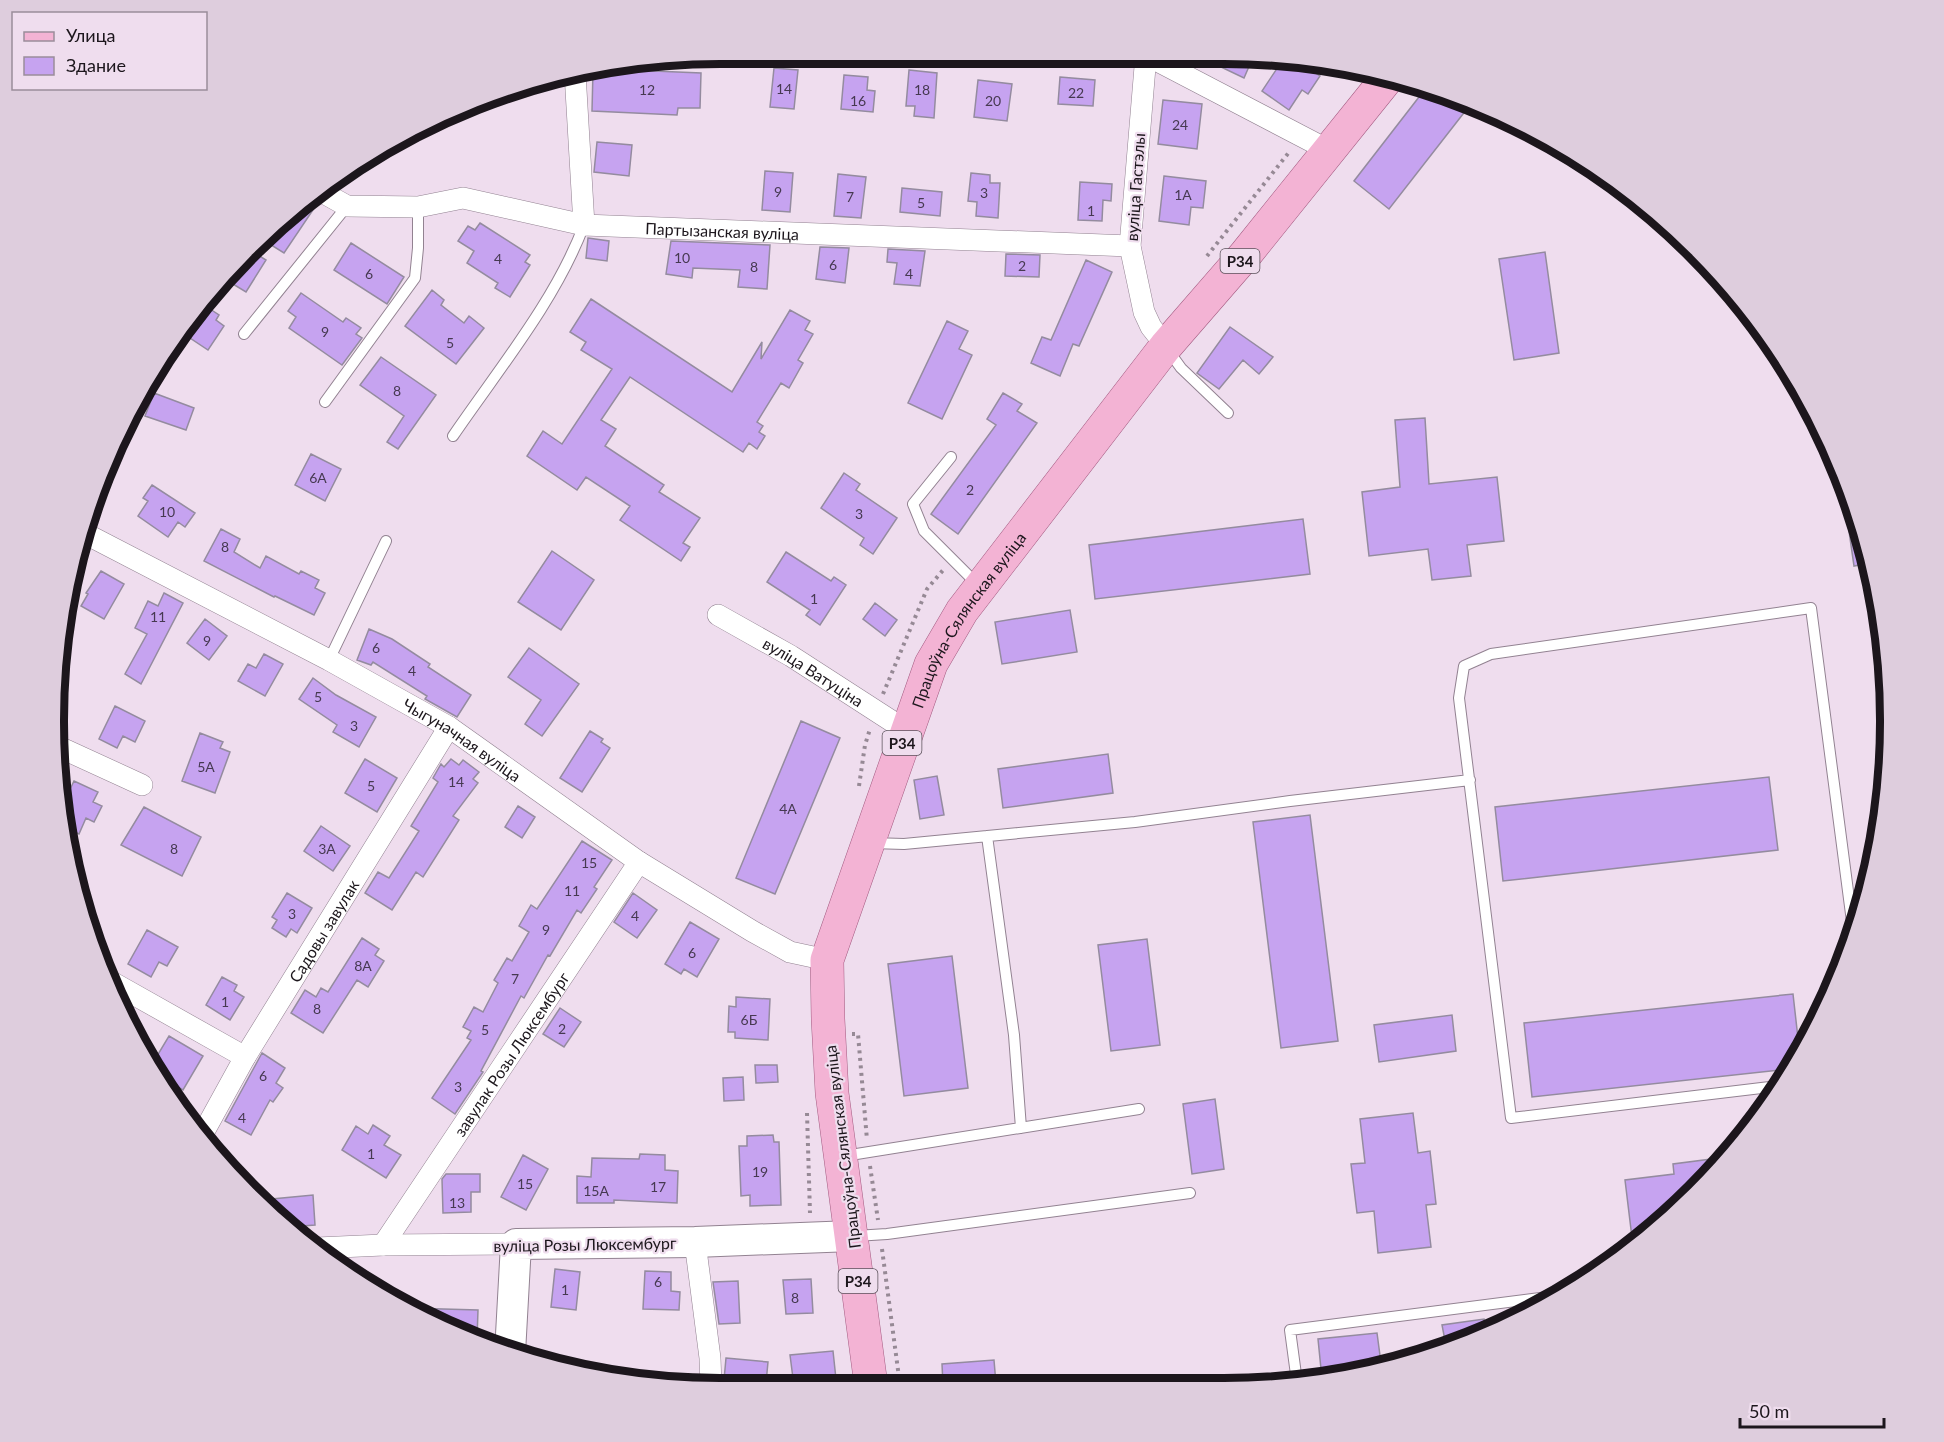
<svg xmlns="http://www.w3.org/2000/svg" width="1944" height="1442" viewBox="0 0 1944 1442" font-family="Lato,sans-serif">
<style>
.building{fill:#c6a3f0;stroke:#948b9f;stroke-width:1.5}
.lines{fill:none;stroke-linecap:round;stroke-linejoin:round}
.lane-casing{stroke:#928291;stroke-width:12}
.street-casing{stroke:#928291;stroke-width:22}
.secondary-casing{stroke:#928291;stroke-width:32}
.primary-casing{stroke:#a35b81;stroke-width:34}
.path{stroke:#968995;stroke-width:4;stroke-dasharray:3 4.5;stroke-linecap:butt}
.lane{stroke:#fff;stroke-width:10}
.street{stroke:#fff;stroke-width:21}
.secondary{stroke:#fff;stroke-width:30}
.primary{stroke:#f3b3d4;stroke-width:33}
.labels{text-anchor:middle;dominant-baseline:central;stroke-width:4.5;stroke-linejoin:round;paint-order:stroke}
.number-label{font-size:14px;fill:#463951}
.shield{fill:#efddee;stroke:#5b525b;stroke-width:1.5}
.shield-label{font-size:15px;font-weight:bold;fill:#1c161c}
.street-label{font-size:16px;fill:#1c161c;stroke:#efddee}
.rim{fill:none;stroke:#1c161c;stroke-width:8}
</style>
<rect width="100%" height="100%" fill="#efddee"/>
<!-- building -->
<path class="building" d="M1196 55H1254L1244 78Z
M1284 58 1296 60 1320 76 1308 94 1302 90 1289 110 1262 91Z
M774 68 798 70 794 109 770 107Z
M606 69 701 73 700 108H678L677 115 592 111 593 71Z
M909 70 937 73 934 118 914 116 915 106H906Z
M844 75 868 77 867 90 875 91 873 112 841 109Z
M1060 77 1095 80 1093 106 1058 104Z
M978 80 1012 84 1007 121 974 117Z
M1426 88 1470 105 1389 209 1354 181Z
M1163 100 1202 104 1197 149 1158 144Z
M597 142 632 145 629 176 594 172Z
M765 171 793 173 790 212 762 210Z
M971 173 990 175V183H1000L998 218 976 216 977 202 968 201Z
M838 174 866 177 861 218 834 216Z
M1164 176 1206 181 1203 208 1191 207 1189 225 1159 221Z
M1080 182 1112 184 1111 201 1103 200 1102 221 1078 220Z
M902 188 942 192 940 216 900 212Z
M310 199 317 204 284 253 268 243 279 227 276 225Z
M480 223 530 255 525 262 530 265 510 297 495 288 498 283 467 263 474 251 458 241 468 226 475 230Z
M588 238 609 241 607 261 586 258Z
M671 241 770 245 767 289 738 287 740 270 693 268 692 278 666 274Z
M351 243 404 277 387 304 334 270Z
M820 247 849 248 845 283 816 279Z
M888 249 925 251 920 286 894 284 897 263 887 262Z
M250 250 266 260 246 292 223 278Z
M1545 252 1559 353 1514 360 1499 259Z
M1006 254 1040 255 1039 277 1005 276Z
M1086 260 1112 272 1079 346 1073 344 1060 376 1031 363 1042 337 1051 340Z
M432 290 444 300 441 305 464 323 469 316 484 328 456 364 405 326Z
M301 293 343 322 346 318 361 328 356 334 362 338 342 365 289 328 296 317 288 311Z
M591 299 732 392 762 342 761 359 790 310 810 321 805 330 813 334 798 360 803 363 789 388 781 383 757 422 763 426 759 432 765 436 757 449 749 443 743 452 630 377 601 420 616 429 605 446 664 485 659 492 700 518 683 543 690 547 681 561 620 520 630 506 586 477 577 490 527 456 543 431 562 444 612 369 581 350 586 342 570 332Z
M204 305 219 315 216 320 224 326 208 350 184 334Z
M947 321 968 331 959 349 972 355 942 419 908 403Z
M1230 327 1273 357 1259 374 1243 360 1219 389 1197 373Z
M381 357 436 395 398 449 387 442 404 416 360 385Z
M154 393 194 408 186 430 145 416Z
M1003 393 1022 404 1017 411 1037 423 958 534 931 514 996 425 987 419Z
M1425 418 1429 484 1497 477 1504 541 1467 545 1471 576 1432 580 1428 549 1369 556 1362 492 1400 487 1395 420Z
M311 454 341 469 325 501 295 485Z
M844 473 860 484 856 490 897 518 873 554 860 545 864 538 821 508Z
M152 485 195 513 185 527 178 522 168 537 138 516 148 501 143 498Z
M1852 509 1867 549 1870 563 1854 566 1846 510Z
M1303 519 1310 574 1095 599 1089 545Z
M221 529 240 539 234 552 260 568 266 556 299 574 301 571 319 580 315 588 325 593 314 615 275 596 274 597 204 561Z
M552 551 594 580 561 630 518 602Z
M786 552 831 581 834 577 846 585 820 625 806 615 810 610 767 582Z
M101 571 124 584 104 619 81 606 88 594 86 593Z
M164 593 183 603 141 684 125 674 147 634 135 628 148 601 158 606Z
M875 603 897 620 885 636 863 619Z
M1070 610 1077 652 1002 664 995 622Z
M205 619 227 636 209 660 187 643Z
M369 629 392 639 430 664 428 667 471 695 457 717 425 699 427 696 373 662 371 665 357 660Z
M529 648 579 684 542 736 525 724 541 700 508 677Z
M264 654 283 664 265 696 238 681 248 664 256 668Z
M313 678 336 695 376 717 359 747 333 732 337 725 299 699Z
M115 706 145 721 135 742 123 736 117 748 99 739Z
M801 721 840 738 775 894 736 878Z
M590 731 603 739 601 742 610 748 582 792 560 778Z
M200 733 223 742 220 748 230 752 215 793 182 781Z
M1108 754 1113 793 1003 808 998 769Z
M365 759 397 778 377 812 345 793Z
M451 759 459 765 463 760 479 772 473 779 478 783 453 816 459 820 423 877 416 872 392 910 365 893 378 872 389 878 419 831 411 826 438 782 433 778 441 764 444 767Z
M937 776 944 815 920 819 914 780Z
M1769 777 1778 850 1503 881 1495 807Z
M74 781 98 792 93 802 102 806 94 822 86 818 79 834 68 829 63 804Z
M518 806 535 817 522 838 505 827Z
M144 807 201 837 182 876 121 845Z
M1310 815 1338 1041 1281 1048 1253 822Z
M321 826 350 846 333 871 304 851Z
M582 841 612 860 594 887 597 889 581 913 577 910 550 956 548 955 524 998 521 996 481 1071 483 1072 455 1114 432 1098 471 1040 467 1038 471 1031 463 1027 474 1007 483 1012 498 983 494 980 507 958 512 961 529 932 519 926 531 905 537 909Z
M287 893 312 908 297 933 291 929 286 937 272 928 277 920 272 917Z
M633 893 657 910 637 938 614 922Z
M690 922 719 939 697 977 684 969 681 974 665 964Z
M147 930 178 947 167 966 159 962 151 977 128 964Z
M362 938 379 949 375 955 384 961 368 987 357 980 323 1033 291 1013 305 990 316 997 321 988 328 992Z
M1147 939 1160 1045 1111 1051 1098 945Z
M952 956 968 1088 904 1096 888 964Z
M222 977 237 985 234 991 244 997 230 1020 206 1005Z
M1793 994 1800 1056 1790 1069 1532 1097 1524 1023Z
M736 997 770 999 768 1040 735 1038V1032H728L729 1006 736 1007Z
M560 1008 581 1022 564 1047 543 1034Z
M1452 1015 1456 1051 1379 1062 1374 1025Z
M169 1036 203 1056 183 1090 157 1075 151 1066Z
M262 1053 285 1068 276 1083 283 1088 273 1102 270 1100 251 1135 225 1121Z
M755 1065H777L778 1082 756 1083Z
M743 1077 744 1100 724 1101 723 1078Z
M1215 1099 1224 1169 1192 1174 1183 1104Z
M1413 1113 1418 1153 1430 1151 1436 1204 1426 1205 1431 1247 1378 1253 1374 1211 1357 1213 1351 1164 1365 1163 1360 1119Z
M373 1125 390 1136 384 1145 401 1155 386 1178 342 1150 356 1126 368 1134Z
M773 1135 774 1142H779L781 1205 750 1206V1195L741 1196 739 1146H747V1136Z
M640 1154 665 1155V1170L678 1171 677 1203 614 1200V1203H577V1176L591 1177 592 1158 639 1159Z
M523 1155 548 1169 526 1210 501 1197Z
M1727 1157 1724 1161 1633 1246 1625 1180 1674 1174 1673 1164Z
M446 1174H480V1192H471V1212L443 1213 442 1179Z
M313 1195 315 1225 288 1227 273 1214 272 1199Z
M555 1269 580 1272 576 1310 551 1307Z
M645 1271 671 1272V1291L680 1292 679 1310 643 1309Z
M811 1279 813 1313 786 1314 783 1280Z
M738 1281 740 1323 719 1324 713 1282Z
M408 1308 478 1310 477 1339Z
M1484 1319 1486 1332 1478 1337 1446 1346 1442 1325Z
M1377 1333 1381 1363 1322 1379 1318 1339Z
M833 1351 836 1379 817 1381V1386H794L790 1355Z
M726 1358 768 1362 766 1383 724 1380Z
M994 1360 996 1384 943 1385 942 1364Z"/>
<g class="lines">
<!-- lane casing -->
<g class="lane-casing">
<path id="lane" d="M244 334 347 206
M1168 350 1181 368 1228 413
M325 402 415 278 418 248V207
M453 436C498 370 556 300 584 225
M951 457 913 504 924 531 978 585
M329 660 386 541
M987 836 1014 1035 1021 1128
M871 843 904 844 1135 822 1290 801 1470 780
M1778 1086 1511 1118 1459 698 1464 666 1491 654 1811 608 1854 937
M844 1156 1139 1109
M855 1236 887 1234 1190 1193
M1297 1382 1290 1330 1548 1297"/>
</g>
<!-- street casing -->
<g class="street-casing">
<g id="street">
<path d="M1139 55H1146L1328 150"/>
<path d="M1146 55 1130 246 1144 312 1151 327 1166 346"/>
<path d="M575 73 584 225"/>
<path id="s1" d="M320 191 347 206 418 207 463 198 584 225 1130 246"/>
<path id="s2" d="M86 534 329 660 449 727 639 862 752 931 790 952 827 960"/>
<path id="s3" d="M718 615 791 656 907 731"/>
<path d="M57 746 142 785"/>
<path d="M110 981 245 1057"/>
<path id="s4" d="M201 1137 245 1057 449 727"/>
<path d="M695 1242 710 1358 711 1386"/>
<path id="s5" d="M383 1245 639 862"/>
<path d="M317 1248 383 1245 516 1244"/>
</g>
</g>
<!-- secondary casing -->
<g class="secondary-casing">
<path id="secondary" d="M510 1353 516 1244 695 1242 852 1236"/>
</g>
<!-- primary casing -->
<g class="primary-casing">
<g id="primary">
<path id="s6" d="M871 1385 832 1093 828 1019 827 960 931 664 962 611 1166 346 1245 255 1389 76"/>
</g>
</g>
<!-- path -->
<path class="path" d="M1207 256 1290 151
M883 694 927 589 944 569
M859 786 865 745 870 729
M852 1034H858L867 1140
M807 1113 810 1213
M870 1166 878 1220
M882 1249 900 1385"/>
<!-- lane -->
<use href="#lane" class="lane"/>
<!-- street -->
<use href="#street" class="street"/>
<!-- secondary -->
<use href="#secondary" class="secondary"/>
<!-- primary -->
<use href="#primary" class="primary"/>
</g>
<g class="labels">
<!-- number labels -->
<g class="number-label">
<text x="784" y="88">14</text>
<text x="647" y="89">12</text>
<text x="922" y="89">18</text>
<text x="1076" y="92">22</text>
<text x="858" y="100">16</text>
<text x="993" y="100">20</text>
<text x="1180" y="124">24</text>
<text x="778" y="191">9</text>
<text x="984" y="192">3</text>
<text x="1183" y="194">1А</text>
<text x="850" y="196">7</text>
<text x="921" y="202">5</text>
<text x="1091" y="210">1</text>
<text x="682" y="257">10</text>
<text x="498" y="258">4</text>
<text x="833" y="264">6</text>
<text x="1022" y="265">2</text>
<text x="754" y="266">8</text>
<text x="369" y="273">6</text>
<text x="909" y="273">4</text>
<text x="325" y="331">9</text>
<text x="450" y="342">5</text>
<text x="397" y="390">8</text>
<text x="318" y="477">6А</text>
<text x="970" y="489">2</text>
<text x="167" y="511">10</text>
<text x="859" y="513">3</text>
<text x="225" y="546">8</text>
<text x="814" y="598">1</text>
<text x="158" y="616">11</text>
<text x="207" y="640">9</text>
<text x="376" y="647">6</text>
<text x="412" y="670">4</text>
<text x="318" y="696">5</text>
<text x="354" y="725">3</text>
<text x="206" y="766">5А</text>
<text x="456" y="781">14</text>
<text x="371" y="785">5</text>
<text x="788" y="808">4А</text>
<text x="174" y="848">8</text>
<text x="327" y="848">3А</text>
<text x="589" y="862">15</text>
<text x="572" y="890">11</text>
<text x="292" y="913">3</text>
<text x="635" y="915">4</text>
<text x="546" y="929">9</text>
<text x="692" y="952">6</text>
<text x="363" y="965">8А</text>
<text x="515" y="978">7</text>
<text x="225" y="1001">1</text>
<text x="317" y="1008">8</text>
<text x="749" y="1019">6Б</text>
<text x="562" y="1028">2</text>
<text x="485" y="1029">5</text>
<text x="263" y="1075">6</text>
<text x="458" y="1086">3</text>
<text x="242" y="1117">4</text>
<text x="371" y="1153">1</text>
<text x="760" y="1171">19</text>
<text x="525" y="1183">15</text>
<text x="658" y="1186">17</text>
<text x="596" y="1190">15А</text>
<text x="457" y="1202">13</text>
<text x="658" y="1281">6</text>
<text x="565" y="1289">1</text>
<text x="795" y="1297">8</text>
</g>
<!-- shield labels -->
<g class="shield">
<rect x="1220.5" y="249" width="39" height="24" rx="4.5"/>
<rect x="882.5" y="731" width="39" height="24" rx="4.5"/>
<rect x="838.5" y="1269" width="39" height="24" rx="4.5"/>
</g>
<g class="shield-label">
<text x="1240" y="261">Р34</text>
<text x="902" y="743">Р34</text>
<text x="858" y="1281">Р34</text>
</g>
<!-- street labels -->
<g class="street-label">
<text transform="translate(1135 187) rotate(-86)">вуліца Гастэлы</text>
<text stroke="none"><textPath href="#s1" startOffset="410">Партызанская вуліца</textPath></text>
<text stroke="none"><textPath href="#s6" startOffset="798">Працоўна-Сялянская вуліца</textPath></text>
<text stroke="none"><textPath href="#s3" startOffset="111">вуліца Ватуціна</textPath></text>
<text stroke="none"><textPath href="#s2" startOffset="429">Чыгуначная вуліца</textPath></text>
<text stroke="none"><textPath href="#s4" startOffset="240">Садовы завулак</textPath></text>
<text stroke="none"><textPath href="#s5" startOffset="230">завулак Розы Люксембург</textPath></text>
<text transform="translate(842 1147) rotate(-97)">Працоўна-Сялянская вуліца</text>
<text transform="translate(585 1244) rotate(-1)">вуліца Розы Люксембург</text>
</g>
</g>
<!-- crop -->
<path d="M0 0H1944V1442H0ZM720 64H1224A656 656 0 0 1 1880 720V722A656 656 0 0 1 1224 1378H720A656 656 0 0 1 64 722V720A656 656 0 0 1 720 64Z" fill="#decddd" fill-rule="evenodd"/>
<path class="rim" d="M720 64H1224A656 656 0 0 1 1880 720V722A656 656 0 0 1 1224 1378H720A656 656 0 0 1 64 722V720A656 656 0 0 1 720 64Z"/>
<!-- legend -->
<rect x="12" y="12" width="195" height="78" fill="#efddee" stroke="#9b8d9a" stroke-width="1.5"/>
<rect x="24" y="32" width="30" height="9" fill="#f3b3d4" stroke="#9b8d9a" stroke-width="1.5"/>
<text x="66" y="42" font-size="18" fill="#1c161c">Улица</text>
<rect x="24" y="57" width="30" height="18" fill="#c6a3f0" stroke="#9b8d9a" stroke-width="1.5"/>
<text x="66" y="72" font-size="18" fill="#1c161c">Здание</text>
<!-- scale -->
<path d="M1740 1418v9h144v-9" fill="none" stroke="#1c161c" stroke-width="3"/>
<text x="1749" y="1418" font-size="18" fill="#1c161c" stroke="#efddee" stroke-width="4.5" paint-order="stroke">50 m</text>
</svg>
